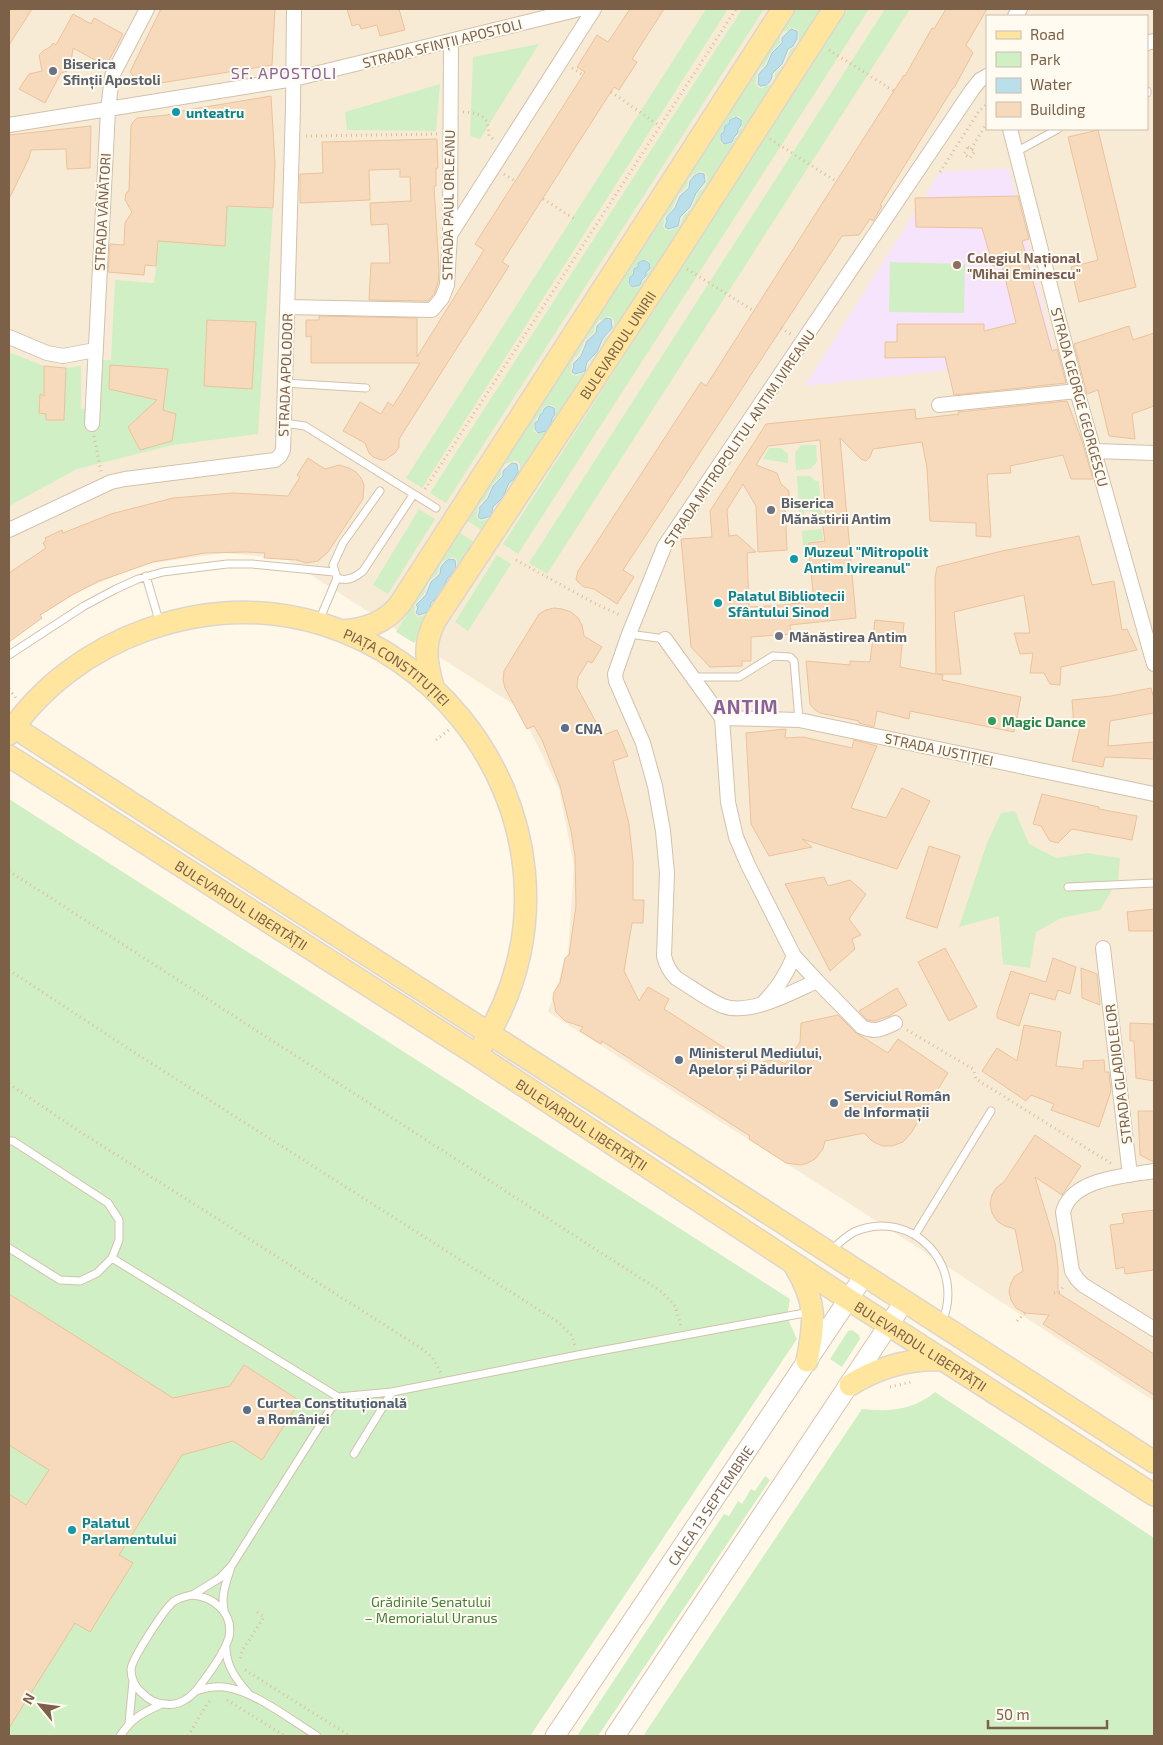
<svg xmlns="http://www.w3.org/2000/svg" width="1163" height="1745" viewBox="0 0 1163 1745" font-family="'Exo 2',sans-serif">
<style>
.residential{fill:#f7ebd5;fill-rule:evenodd}
.education{fill:#f5e4fb}
.green{fill:#d0efc4;fill-rule:evenodd}
.water{fill:#b9dfeb;stroke:#9ecdde}
.building{fill:#f7dabc;stroke:#ecc29a;fill-rule:evenodd}
.lines{fill:none;stroke-linecap:round;stroke-linejoin:round}
.lane-casing{stroke:#d3c1ab;stroke-width:9}
.street-casing{stroke:#d3c1ab;stroke-width:16}
.secondary-casing{stroke:#d7c2a9;stroke-width:21}
.primary-casing{stroke:#ddd6cf;stroke-width:24}
.path{stroke:#ddbd9e;stroke-width:3;stroke-dasharray:1 4;stroke-linecap:butt}
.lane{stroke:#fff;stroke-width:7}
.street{stroke:#fff;stroke-width:14}
.secondary{stroke:#fff;stroke-width:19}
.primary{stroke:#ffe59e;stroke-width:21}
.worship-dot{fill:#6b7280;stroke:#fffbf0;stroke-width:2}
.culture-dot{fill:#0f9aa8;stroke:#fffbf0;stroke-width:2}
.education-dot{fill:#8d6e63;stroke:#fffbf0;stroke-width:2}
.leisure-dot{fill:#2e9e5b;stroke:#fffbf0;stroke-width:2}
.service-dot{fill:#5c6f8a;stroke:#fffbf0;stroke-width:2}
.labels{text-anchor:middle;dominant-baseline:central;stroke-width:4;stroke-linejoin:round;paint-order:stroke}
.street-label{font-size:14px;fill:#7d6048;stroke:#fffbf0}
.worship-label{font-size:14px;font-weight:bold;fill:#5b616d;stroke:#fffbf0;text-anchor:start}
.culture-label{font-size:14px;font-weight:bold;fill:#0d838f;stroke:#fffbf0;text-anchor:start}
.education-label{font-size:14px;font-weight:bold;fill:#785e54;stroke:#fffbf0;text-anchor:start}
.leisure-label{font-size:14px;font-weight:bold;fill:#27864d;stroke:#fffbf0;text-anchor:start}
.service-label{font-size:14px;font-weight:bold;fill:#4e5e75;stroke:#fffbf0;text-anchor:start}
.park-label{font-size:14px;fill:#477d3c;stroke:#fffbf0}
.quarter-label{font-size:16px;letter-spacing:1px;fill:#8c6099;stroke:#fffbf0}
.district-label{font-size:19px;font-weight:bold;letter-spacing:1px;fill:#8c6099;stroke:#fffbf0}
</style>
<rect width="100%" height="100%" fill="#fff8e8"/>
<!-- residential -->
<path class="residential" d="M9 9H1154V1401L886 1227 548 1012 568 953 574 866 559 789 519 708 286 559 225 553 146 564 79 591 9 636ZM987 16H1147V129H987Z"/>
<!-- education -->
<path class="education" d="M1009 168 1056 358 805 386 940 172Z"/>
<!-- green -->
<path class="green" d="M706 9H728L422 488 406 478Z
M742 9H764L446 503 430 493Z
M795 9H822L485 532 466 520ZM790 28H795L798 30 799 40 795 47 791 49 785 64 775 74V78L771 85H767L763 88H759L755 83 757 78 756 76 760 68 764 66 771 52 780 43V37L784 31H788ZM734 116H738L741 118 742 127 739 130 738 136 735 138 733 143 723 145 720 141V134L723 131 725 126 728 124 730 119ZM700 171C712 173 707 188 698 192 695 202 692 210 684 215L682 221 678 228H675L669 231 665 230 663 226 665 221 663 219 672 209 678 195 687 186 688 180 692 175ZM644 259 649 261 651 270 647 273 646 279 643 281 641 286 632 288 628 284 629 277 632 274 633 269 637 267 638 262ZM607 316C619 318 614 333 605 338L600 352 591 360 590 367 585 373H582L577 376 573 375 570 372 572 366 571 364 575 357 579 354 585 340 594 332 595 326 599 320H603ZM548 405H551L555 407 556 415 553 419V423L546 432 537 434 533 430C534 424 536 415 542 413L543 408ZM513 461H517L520 464C520 475 517 477 510 484 510 493 503 501 496 507V512L491 518 480 521 476 516 478 511 477 509 481 502 485 499 492 485 501 476V470L505 464Z
M848 9H869L518 554 503 544Z
M885 9H910L547 574 529 563Z
M539 44 480 139 470 136 473 57Z
M440 84 436 131 347 130 345 112Z
M234 206 273 209 258 434 173 445 77 469 9 506V352L44 366 46 396 40 395 39 413 46 414V419L64 420 66 368 81 366V409H97L100 360H111L115 280 154 283 159 241 227 207Z
M890 262 965 264 964 313 889 312Z
M801 445H816L817 462 810 469 796 470 795 453Z
M769 448H781L788 454V463L763 459Z
M797 476H810L814 480 819 482 822 516 820 522H810V519H813L812 511H804V519L808 520V523H800Z
M419 509 435 519 388 594 373 585Z
M822 529 823 540 807 542 808 548 803 549 802 531Z
M459 532 477 544 414 643 396 632ZM451 557C460 558 456 564 458 569L449 579 448 584 435 601 429 614 418 617 414 613 415 607 414 605 423 595 429 581 438 573 439 567 443 561Z
M497 555 511 564 468 631 455 622Z
M9 799 790 1299 787 1317 797 1339 530 1736H9Z
M1015 811 1029 844 1056 858 1087 853 1120 858 1118 880 1100 910 1061 918 1036 932 1030 968 1003 964 999 916 959 927 987 843 1001 813Z
M852 1330 859 1335 860 1339 842 1367 830 1359 848 1331Z
M935 1392 1154 1538V1736H643L862 1409C889 1412 914 1410 935 1392Z
M765 1476 770 1480 598 1736H577L724 1514 729 1516 738 1501 742 1504 751 1489 755 1491Z"/>
<!-- water -->
<path class="water" d="M791 29 797 31V39L793 46 788 49 782 64 772 74C772 81 768 86 760 86L758 84 759 77 758 75 767 65 772 53 782 43V38Z
M736 117 741 120V126L738 129V133L734 137 732 142 724 144 721 140V134L724 132 725 126 729 124 730 120Z
M699 173 704 174 705 182 696 193 690 207 680 217 678 226 668 229 665 227 667 221 666 218 675 208 680 196 689 188 690 181 694 176Z
M644 260 649 263 650 269 646 272V276L642 280 640 285 632 287 629 283 630 277 633 275 634 269 638 267V263Z
M606 318 611 319 612 328 603 338 597 352 587 362 585 371 575 374 572 372 574 366 573 364 581 356 587 341 596 333 597 326Z
M548 406 554 408 555 415 552 418V422L546 431 538 433 535 429V423L538 421 540 415 543 413 544 409Z
M512 463 517 464 518 472 514 479 509 483 503 497 493 507 491 516 481 519 478 517 480 510 479 508 488 498 493 486 503 476V471Z
M449 559 455 560 456 569 447 579 441 593 431 603 428 612 419 615 416 613 418 607 416 605 426 595 431 582 440 574 441 567 445 562Z"/>
<!-- building -->
<path class="building" d="M9 9H32L9 45Z
M161 9H275L272 65 142 86 130 72Z
M347 9H399L405 30 380 36 377 25 361 29 359 24 352 26Z
M630 9H664L632 59 637 62 619 90 614 87 502 262 509 266 399 439V447L395 453 385 460H381L373 457 369 453 365 443 343 431 360 402 381 414 388 402 393 406 420 363H311V336L306 337V320H319V316L417 318V357L484 250 475 244 585 72 577 67 597 35 608 42Z
M946 9H987L966 45 973 53 954 88H953L880 205 882 206 873 221 870 219 859 235 842 236 623 570 634 577 617 604 594 589 584 587 578 582 576 579 578 571 701 382 706 386 904 75 905 76 932 28 934 29Z
M73 14 91 24 94 18 123 34 106 66 73 48 70 70 61 73 45 103 19 89 29 74 42 71 39 55 43 51 50 47 53 43 56 45Z
M271 96 275 163 273 208 227 206 225 246 158 241 156 266 145 265 144 275 108 272 110 244 124 245 125 223 132 212 125 200 126 193 129 191 131 126 133 122 137 118 167 115 181 111Z
M91 126 90 168 67 169 66 149 31 150 29 158 9 199V135Z
M1098 130 1136 287 1079 302 1071 267 1098 260 1068 137Z
M437 139 438 168H436V186H434L439 269 438 283 434 294 428 301 369 300 371 263H390L388 224 371 225 370 203 411 201 410 177H400V169L369 170 370 200 300 203V174L323 173 322 142Z
M1018 196 1029 239 1022 241 1052 351 1057 349 1066 383 954 395 945 357 885 358V342H897V324H984V331L1016 323 1002 265 993 266 982 228 916 227 915 198Z
M207 320 256 322 252 389 204 386Z
M1129 326 1133 340 1154 333V406L1132 414 1135 439 1109 436 1098 390 1087 394 1074 344Z
M110 365 168 369 163 410 176 414 172 441 140 450 128 427 157 400 109 389Z
M44 366 66 368 64 420H46V414L39 413 40 394 44 396Z
M1067 401 1081 438 1093 479H1071L1063 455 1010 466 1011 473 987 474 991 537 976 536V523L930 521 927 468 922 442 873 449 870 457 866 461 861 459 840 438 856 618 790 625 791 634 751 637V661H742V666L710 667 691 647 681 539 712 537 710 511 766 424 915 409 916 419 959 414 958 412ZM820 440 826 520H822L825 541 808 543 814 601 783 605 749 607 747 553 756 552 737 535 729 536 727 510 743 484 756 506 758 552 787 550 785 506 789 498V491L781 484 777 473 756 465 768 446Z
M308 458 325 469 339 465 349 468 356 472 361 478 364 485 363 499 328 552 318 561 306 563 297 560 264 558 265 553 246 552 205 553 153 562 99 581 72 595 40 615 42 618 9 642V573L46 548 43 543 46 540 45 538 62 530 63 533 111 514 173 498 233 493 288 496 300 477 297 475Z
M1079 536 1092 585 1114 581 1122 630 1127 629 1137 650 1061 667 1060 685 1050 684 1044 673H1030L1033 653 1020 654 1014 633H1030L1024 595 954 612 961 674H937L943 675 942 680 1021 697 1014 732 910 711 909 719 877 711 874 727 859 723V721L820 713 814 709 810 704 806 661 850 665V661L870 662 875 620 904 623 900 667 936 674 935 578 937 567 1002 551Z
M554 608 562 609 571 612 578 618 582 625 584 636 602 647 592 663 588 661 578 677 577 687 603 735 617 730 628 756 613 761 629 824 633 861V900H644L643 923H632L624 971 639 1001 648 987 669 999 664 1009 759 1070 763 1062 776 1059 785 1064 800 1042 801 1023 838 1015 856 1033 888 1053 898 1039 948 1073 911 1133 903 1142 892 1146H882L872 1141 864 1133 825 1141 823 1149 815 1159 808 1163 801 1165 786 1163 749 1139 750 1136 602 1041 601 1044 580 1031 583 1027 565 1021 556 1012 553 998 554 992 560 983 565 958 569 955 576 906 575 856 571 831 560 786 542 740 534 726 527 729 505 688 503 680 504 671 539 614 546 610Z
M1151 688 1154 699V713L1110 721 1108 746 1154 742V759L1105 757 1103 767 1072 761 1080 727 1074 728 1072 700 1111 696Z
M786 729 785 738 803 737 852 748 854 740 877 746 851 808 886 818 902 788 930 801 897 869 802 839 812 847 769 856 751 824 746 733Z
M1042 794 1099 807V809L1137 816 1132 840 1072 829 1058 843 1050 841 1041 826 1033 824Z
M929 846 960 856 937 928 906 918Z
M824 877 828 886 850 880 866 894 849 919 861 935 852 939 855 949 830 971 785 884Z
M1154 909V931H1129L1127 912Z
M945 948 977 1007 949 1021 918 962Z
M1053 958 1076 967 1070 994 1058 990 1055 1000 1030 993 1019 1026 997 1018V1013L1011 971 1046 982Z
M1081 968 1097 974 1100 1005 1082 998Z
M897 988 907 1005 889 1016 874 1021 867 1020 859 1011Z
M1130 1023 1154 1024V1081L1136 1078 1134 1041H1130Z
M1024 1025 1061 1032 1056 1066 1083 1069V1061L1104 1060 1105 1072H1109L1111 1091 1099 1127 1051 1110 1054 1104 1031 1095 1026 1101 982 1071 997 1048 1017 1061Z
M1138 1111H1154V1162L1140 1155Z
M1035 1135 1081 1166 1062 1195 1035 1177 1055 1243 1058 1267V1293L1154 1354V1395L1043 1324 1049 1315 1025 1313 1016 1308 1011 1300 1009 1291 1011 1283 1015 1276 1023 1271 1018 1244 1015 1229 1005 1226 997 1221 992 1213 990 1204 992 1195 996 1188 1004 1182Z
M1154 1210V1270L1125 1274 1124 1267 1116 1269 1110 1225 1124 1223 1122 1214Z
M9 1294 173 1398 230 1386 244 1365 300 1401 262 1460 233 1441 182 1455 119 1555 133 1563 90 1632 75 1623 9 1728V1494L26 1505 49 1470 9 1445Z"/>
<g class="lines">
<!-- lane casing -->
<g class="lane-casing">
<path id="lane" d="M1147 91V93
M1016 152 1058 129
M285 383 366 388
M284 423 305 426 436 508
M380 491 343 543 333 565 337 578C347 582 356 577 363 571L413 495
M146 576 160 624
M319 621 337 578
M629 634 665 639
M9 655 84 606 116 589 138 579 163 572 227 564H252L334 572
M692 677H739L773 656 790 657 794 661 799 720
M1068 887 1154 883
M9 1141H13L108 1203 119 1220V1240L112 1258 97 1273 80 1281 60 1280 9 1248
M915 1235 991 1111
M830 1251C838 1244 845 1237 854 1232 913 1207 966 1266 942 1322
M112 1258 338 1397 392 1392 578 1355 810 1312
M354 1454 392 1392
M194 1594 220 1578 232 1565 338 1397
M191 1595C213 1596 234 1613 229 1637 225 1651 215 1665 207 1676 200 1685 194 1696 183 1701 178 1704 171 1705 165 1704 156 1704 148 1699 142 1693 135 1687 131 1679 131 1669 133 1657 163 1611 173 1602 178 1598 185 1597 191 1595Z
M224 1610C221 1594 226 1583 231 1567
M226 1647C226 1666 236 1679 248 1693
M196 1691C205 1688 214 1686 224 1687 253 1690 291 1720 317 1736
M129 1723 133 1681
M120 1736C132 1718 142 1713 162 1704"/>
</g>
<!-- street casing -->
<g class="street-casing">
<path id="street" d="M1015 16 1020 9
M1147 43 1154 41
M9 125 294 79 580 9
M1010 129 1077 391 1154 664
M450 235 594 9
M287 307 432 310 442 298 447 285 450 235 451 41
M9 337 47 353 63 356 95 350
M939 405 1077 391
M92 424 108 110 112 76 147 9
M1095 451 1154 453
M9 530 111 482 125 479 275 460 280 456 283 450 293 108 294 9
M665 639 722 718 728 802 736 837 748 865 794 956C787 973 778 988 765 1001
M722 718 799 720 1154 794
M1103 948 1130 1175
M794 956 817 981
M895 1023C882 1029 875 1033 862 1027L817 981C792 992 750 1016 723 1006 708 1000 691 987 676 978 670 972 666 965 664 956L667 873 663 831 655 786 643 743 616 681 615 674 629 634 664 547 972 90 980 80 987 76
M1154 1171C1126 1176 1072 1178 1063 1212L1072 1271 1077 1279 1083 1285 1154 1329"/>
</g>
<!-- secondary casing -->
<g class="secondary-casing">
<g id="secondary">
<path id="s1" d="M555 1736 864 1276"/>
<path d="M615 1736 904 1302"/>
</g>
</g>
<!-- primary casing -->
<g class="primary-casing">
<g id="primary">
<path d="M343 631C366 629 385 623 400 604L783 9"/>
<path id="s2" d="M433 687C426 661 423 645 435 621L673 260 834 9"/>
<path d="M9 724 1154 1462"/>
<path id="s3" d="M9 734C41 686 92 649 146 630 397 540 622 817 483 1044"/>
<path id="s4" d="M9 756 477 1055 848 1299 1154 1495"/>
<path d="M795 1266C817 1303 815 1321 807 1361"/>
<path d="M850 1385C879 1367 909 1358 944 1360"/>
</g>
</g>
<!-- path -->
<path class="path" d="M829 50 894 91
M572 68 583 75
M611 92 660 126
M463 112C481 113 489 116 489 136L494 140
M306 136 437 134
M770 139 837 182
M968 147 975 151 970 158 964 154Z
M971 149 987 123
M940 172 979 111 987 104
M504 174 515 181
M543 199 576 220
M687 269 754 311
M781 328 792 335
M94 436 101 472
M425 489 736 9
M516 560 594 603 622 616
M9 689 16 698
M436 740 449 730
M9 871 662 1292 675 1306 681 1326
M9 970 129 1049 558 1322 571 1335 575 1345
M907 1030 973 1069 976 1079 1112 1164
M9 1084 82 1133 421 1348 432 1357 441 1373
M1054 1293 1060 1292 1064 1285
M1017 1321 1025 1313
M890 1387 911 1382
M240 1658 242 1651 264 1617 254 1610
M245 1670 350 1736
M227 1700 285 1736
M188 1736 207 1704 212 1699"/>
<!-- lane -->
<use href="#lane" class="lane"/>
<!-- street -->
<use href="#street" class="street"/>
<!-- secondary -->
<use href="#secondary" class="secondary"/>
<!-- primary -->
<use href="#primary" class="primary"/>
</g>
<!-- markers -->
<g class="worship-dot">
<circle cx="53" cy="71" r="5"/>
<circle cx="771" cy="510" r="5"/>
<circle cx="779" cy="636" r="5"/>
</g>
<g class="culture-dot">
<circle cx="176" cy="112" r="5"/>
<circle cx="794" cy="559" r="5"/>
<circle cx="718" cy="603" r="5"/>
<circle cx="72" cy="1530" r="5"/>
</g>
<circle class="education-dot" cx="957" cy="265" r="5"/>
<circle class="leisure-dot" cx="992" cy="721" r="5"/>
<g class="service-dot">
<circle cx="565" cy="728" r="5"/>
<circle cx="679" cy="1060" r="5"/>
<circle cx="834" cy="1103" r="5"/>
<circle cx="247" cy="1410" r="5"/>
</g>
<g class="labels">
<!-- street labels -->
<g class="street-label">
<text transform="translate(442 43) rotate(-14)">STRADA SFINȚII APOSTOLI</text>
<text transform="translate(448 205) rotate(-89)">STRADA PAUL ORLEANU</text>
<text transform="translate(102 212) rotate(-87)">STRADA VÂNĂTORI</text>
<text stroke="none"><textPath href="#s2" startOffset="399">BULEVARDUL UNIRII</textPath></text>
<text transform="translate(285 375) rotate(-88)">STRADA APOLODOR</text>
<text transform="translate(1080 397) rotate(75)">STRADA GEORGE GEORGESCU</text>
<text transform="translate(739 438) rotate(-56)">STRADA MITROPOLITUL ANTIM IVIREANU</text>
<text stroke="none"><textPath href="#s3" startOffset="441">PIAȚA CONSTITUȚIEI</textPath></text>
<text transform="translate(939 749) rotate(12)">STRADA JUSTIȚIEI</text>
<text stroke="none"><textPath href="#s4" startOffset="276">BULEVARDUL LIBERTĂȚII</textPath></text>
<text transform="translate(1118 1074) rotate(-97)">STRADA GLADIOLELOR</text>
<text stroke="none"><textPath href="#s4" startOffset="681">BULEVARDUL LIBERTĂȚII</textPath></text>
<text stroke="none"><textPath href="#s4" startOffset="1086">BULEVARDUL LIBERTĂȚII</textPath></text>
<text stroke="none"><textPath href="#s1" startOffset="278">CALEA 13 SEPTEMBRIE</textPath></text>
</g>
<!-- worship labels -->
<g class="worship-label">
<text x="63" y="63">Biserica<tspan x="63" dy="16">Sfinții Apostoli</tspan></text>
<text x="781" y="502">Biserica<tspan x="781" dy="16">Mănăstirii Antim</tspan></text>
<text x="789" y="636">Mănăstirea Antim</text>
</g>
<!-- culture labels -->
<g class="culture-label">
<text x="186" y="112">unteatru</text>
<text x="804" y="551">Muzeul "Mitropolit<tspan x="804" dy="16">Antim Ivireanul"</tspan></text>
<text x="728" y="595">Palatul Bibliotecii<tspan x="728" dy="16">Sfântului Sinod</tspan></text>
<text x="82" y="1522">Palatul<tspan x="82" dy="16">Parlamentului</tspan></text>
</g>
<!-- education labels -->
<g class="education-label">
<text x="967" y="257">Colegiul Național<tspan x="967" dy="16">"Mihai Eminescu"</tspan></text>
</g>
<!-- leisure labels -->
<g class="leisure-label">
<text x="1002" y="721">Magic Dance</text>
</g>
<!-- service labels -->
<g class="service-label">
<text x="575" y="728">CNA</text>
<text x="689" y="1052">Ministerul Mediului,<tspan x="689" dy="16">Apelor și Pădurilor</tspan></text>
<text x="844" y="1095">Serviciul Român<tspan x="844" dy="16">de Informații</tspan></text>
<text x="257" y="1402">Curtea Constituțională<tspan x="257" dy="16">a României</tspan></text>
</g>
<!-- park labels -->
<g class="park-label">
<text x="431" y="1601">Grădinile Senatului<tspan x="431" dy="16">– Memorialul Uranus</tspan></text>
</g>
<!-- quarter labels -->
<g class="quarter-label">
<text x="284" y="72">SF. APOSTOLI</text>
</g>
<!-- district labels -->
<g class="district-label">
<text x="746" y="706">ANTIM</text>
</g>
</g>
<!-- border -->
<rect width="1163" height="1745" fill="none" stroke="#7d6048" stroke-width="20"/>
<!-- legend -->
<rect x="986" y="15" width="162" height="115" fill="#fffbf0" stroke="#cbbdad"/>
<rect x="996" y="31" width="25" height="8" fill="#ffe59e" stroke="#cbbdad"/>
<text x="1030" y="40" font-size="15" fill="#7d6048">Road</text>
<rect x="996" y="52" width="25" height="15" fill="#d0efc4" stroke="#cbbdad"/>
<text x="1030" y="65" font-size="15" fill="#7d6048">Park</text>
<rect x="996" y="78" width="25" height="15" fill="#b9dfeb" stroke="#cbbdad"/>
<text x="1030" y="90" font-size="15" fill="#7d6048">Water</text>
<rect x="996" y="102" width="25" height="15" fill="#f7dabc" stroke="#cbbdad"/>
<text x="1030" y="115" font-size="15" fill="#7d6048">Building</text>
<!-- north arrow -->
<g transform="translate(40 1705) rotate(299)" stroke="#fffbf0" stroke-width="4" paint-order="stroke">
<path d="M0-4L9 19L0 12L-9 19Z" fill="#7d6048"/>
<text y="-8" font-size="14" font-weight="bold" text-anchor="middle" fill="#7d6048">N</text>
</g>
<!-- scale -->
<path d="M988 1720v8h119v-8" fill="none" stroke="#7d6048" stroke-width="2.5"/>
<text x="996" y="1720" font-size="15" fill="#7d6048" stroke="#fffbf0" stroke-width="4" paint-order="stroke">50 m</text>
</svg>
